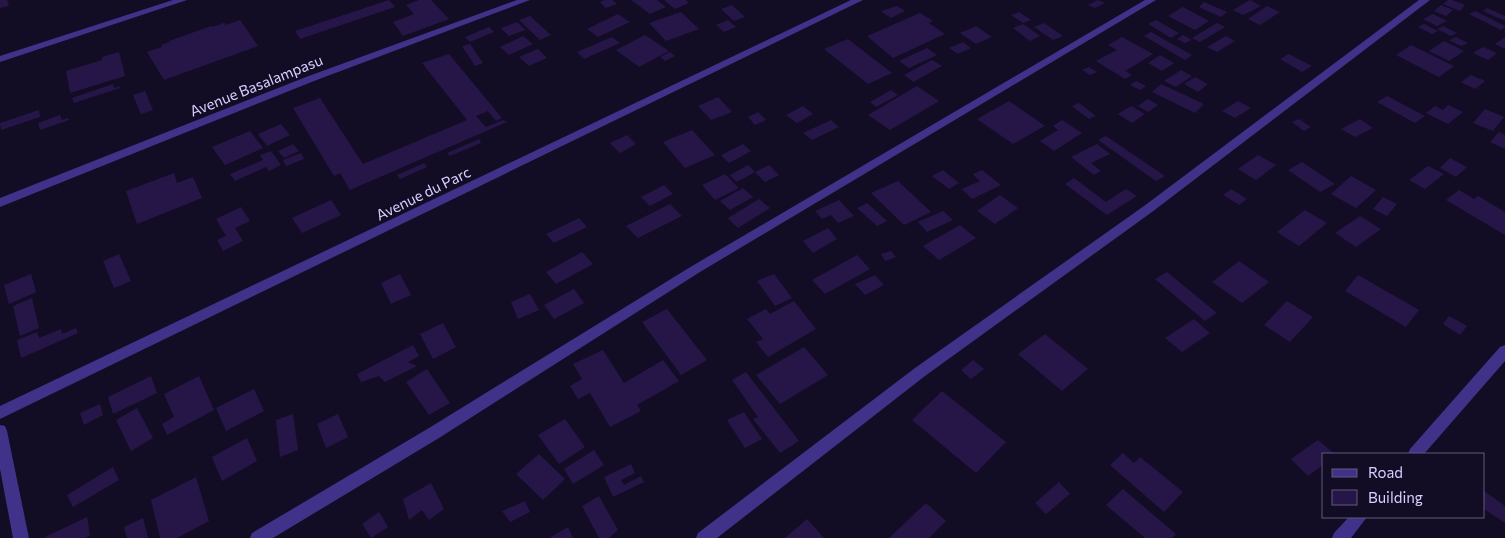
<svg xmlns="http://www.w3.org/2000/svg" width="1505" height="538" viewBox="0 0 1505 538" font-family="Commissioner,sans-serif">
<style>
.building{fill:#261648}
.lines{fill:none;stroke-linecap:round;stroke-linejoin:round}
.minor{fill:#403289;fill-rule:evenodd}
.labels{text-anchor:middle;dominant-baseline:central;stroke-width:4;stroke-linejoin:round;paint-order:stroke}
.street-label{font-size:15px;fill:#dbd0ff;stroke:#130c25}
</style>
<rect width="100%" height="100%" fill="#130c25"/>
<!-- building -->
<path class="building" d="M0 0H7L9 6 0 8Z
M389 0 395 7 300 39 295 31Z
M419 0H431L449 19 403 36 393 22 414 14 406 5Z
M605 0H612L617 4 606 8 600 2Z
M631 0H657L666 7 650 14Z
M664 0H686L689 3 675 9Z
M1098 0 1105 3 1095 8 1088 5Z
M1250 0 1261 6 1243 15 1233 10Z
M1448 0H1452L1465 5 1460 11 1443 4Z
M1204 2 1227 12 1221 17 1199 7Z
M732 5 745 17 734 21 721 9Z
M1441 5 1453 10 1446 16 1434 11Z
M897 6 905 11 891 18 881 11Z
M1267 6 1280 12 1260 25 1248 19Z
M1183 7 1209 21 1195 30 1168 16Z
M1487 8 1505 16V21L1483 11Z
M1475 11 1505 26V27L1501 30 1469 14Z
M681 12 699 29 666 41 649 23Z
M1019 12 1031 20 1023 23 1011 15Z
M920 13 933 21 929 23 945 34 893 58 867 36Z
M618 14 630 22 598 37 587 29Z
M1433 14 1447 21 1437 26 1423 19Z
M530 16 551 35 540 40 519 20Z
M240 20 258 46 164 80 147 52 162 47 161 45 170 42 169 41 211 26 212 27 224 23 226 25Z
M728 20 736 27 724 32 716 25Z
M1156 20 1179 33 1171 38 1148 24Z
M517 22 525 30 509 36 501 28Z
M1044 23 1063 36 1053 40 1034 27Z
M1217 23 1225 27 1200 42 1192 38Z
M1023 24 1040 36 1030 41 1013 28Z
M1424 24 1438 31 1432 34 1418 27Z
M976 26 992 37 976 44 960 33Z
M1443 26 1457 33 1451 36 1437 29Z
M489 27 494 32 470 42 465 37Z
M1151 32 1192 55 1185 60 1144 36Z
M645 35 669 51 639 67 616 50Z
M1183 35 1192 40 1185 43 1177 39Z
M523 36 533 44 509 55 500 47Z
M1226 36 1235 41 1217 52 1207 47Z
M612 37 620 43 584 59 577 52Z
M1122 37 1153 54 1125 71 1132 75 1125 79 1096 61 1117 50 1108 45Z
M1456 37 1468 43 1461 46 1449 40Z
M1505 37V49L1495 44Z
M848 39 892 73 868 84 824 49Z
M1444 41 1464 51 1449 61 1429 51Z
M963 42 971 48 958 54 949 48Z
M470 44 483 63 475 66 462 46Z
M1411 45 1454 66 1439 77 1396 55Z
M1483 47 1497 53 1488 60 1473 53Z
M927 48 937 55 909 68 899 61Z
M538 49 547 58 529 66 519 57Z
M119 52 125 76 70 93 66 71 102 60V57Z
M670 52 675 56 665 61 660 57Z
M449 54 502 118 496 121 488 111 476 116 486 127 503 120 507 122 350 190 340 173 334 176 293 108 320 98 363 164 467 120 422 63Z
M1289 54 1312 66 1302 72 1280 59Z
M1160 55 1174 63 1162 71 1148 63Z
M932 60 942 66 913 82 904 75Z
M1089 67 1097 72 1090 75 1082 70Z
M1181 70 1192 76 1176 87 1164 81Z
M1471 75 1485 81 1475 89 1461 82Z
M1195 77 1208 84 1198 92 1184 84Z
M1136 81 1146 86 1140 90 1130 85Z
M113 84 114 88 119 86 120 88 74 103 72 98Z
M1161 84 1204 104 1195 113 1152 92Z
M917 86 939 101 890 130 868 115Z
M891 90 898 95 876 107 870 102Z
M145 91 153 110 141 114 133 95Z
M1387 96 1425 116 1415 123 1377 102Z
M718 97 732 112 711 120 698 106Z
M1148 99 1158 105 1148 112 1138 106Z
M1009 101 1045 126 1013 144 977 119Z
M1238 101 1251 108 1235 118 1222 111Z
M1079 103 1096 116 1089 119 1072 106Z
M1448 105 1463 112 1448 124 1426 113 1435 106 1443 110Z
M803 106 813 114 797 123 786 115Z
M1131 106 1145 114 1132 123 1118 114Z
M1485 109 1504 117 1493 131 1473 123Z
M39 110 40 117 1 130 0 123Z
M758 112 766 120 755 125 748 117Z
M60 115 62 120 68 118 69 120 40 130 38 123Z
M1299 119 1311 127 1304 131 1292 122Z
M1360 119 1373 128 1355 137 1341 129Z
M831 120 839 127 812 140 803 133Z
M1062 120 1082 133 1054 151 1040 141 1058 130 1053 126Z
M281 124 290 135 267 146 258 134Z
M692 130 715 155 685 168 663 142Z
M250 131 263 148 225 165 212 147Z
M1499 132 1505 135V149L1490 142Z
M627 135 636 144 620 153 610 143Z
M1106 136 1165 176 1156 181 1098 140Z
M479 139 481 143 450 156 447 153Z
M293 144 299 151 284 158 278 151Z
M743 144 751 151 729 163 721 155Z
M1097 144 1110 154 1091 163 1101 171 1094 175 1071 157Z
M271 151 281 165 269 171 266 167 235 181 230 174 263 160 260 155Z
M301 153 304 159 286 166 283 160Z
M1258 155 1276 165 1256 180 1238 169Z
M1450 158 1467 167 1456 177 1440 168Z
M1302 162 1335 184 1320 192 1288 170Z
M424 163 427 167 400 179 397 175Z
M748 165 755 172 737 182 730 175Z
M769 165 779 175 765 182 755 172Z
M1428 166 1444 174 1425 189 1409 180Z
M943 170 959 183 949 189 932 176Z
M982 170 1001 185 972 199 962 189 980 181 973 174Z
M174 173 177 183 193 177 202 198 137 224 126 191Z
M725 174 739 188 715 200 702 185Z
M1351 176 1376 190 1356 208 1331 194Z
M1074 178 1106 202 1126 189 1137 196 1107 215 1065 184Z
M898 181 931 212 904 225 871 193Z
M664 185 673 194 650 206 641 197Z
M743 188 753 197 730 210 720 201Z
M1231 189 1247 199 1239 205 1223 195Z
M1459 190 1474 199 1478 196 1505 212V235L1446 200Z
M1000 195 1018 208 995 224 977 211Z
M1383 197 1397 204 1387 216 1373 209Z
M759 199 770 208 738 228 728 218Z
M331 200 341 215 302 233 292 218Z
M839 200 854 216 838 223 831 215 822 219 815 211Z
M867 203 887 221 877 226 857 208Z
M670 204 682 216 638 238 626 226Z
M241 207 250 221 235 228 243 241 223 251 217 240 226 236 216 219Z
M1305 210 1327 223 1299 246 1277 232Z
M943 211 953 220 927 232 918 222Z
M1360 216 1381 229 1356 247 1335 233Z
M579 218 587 227 554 243 546 234Z
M960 225 976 238 939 260 923 246Z
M828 228 837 239 813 253 803 241Z
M891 251 896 257 885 261 881 254Z
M582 252 593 264 556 284 546 272Z
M119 254 131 281 114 288 103 261Z
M857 255 870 269 825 294 812 280Z
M1239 261 1269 282 1242 303 1212 282Z
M1167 272 1217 313 1205 321 1155 279Z
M31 274 36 292 9 304 4 285Z
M400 274 411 295 391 304 381 283Z
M774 274 792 298 775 306 757 281Z
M875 275 884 285 865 295 855 284Z
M1358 275 1419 310 1406 327 1345 291Z
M574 289 584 303 554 319 544 305Z
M530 294 539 310 518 319 511 302Z
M32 298 39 328 20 336 13 306Z
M794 301 816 329 768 357 756 342 763 339 747 319 766 309 770 314Z
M1287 301 1313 317 1290 342 1264 325Z
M667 309 707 360 681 375 642 322Z
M1449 316 1467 326 1460 335 1443 324Z
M1194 319 1210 333 1182 352 1165 338Z
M443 323 456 347 433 359 420 334Z
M76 328 78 333 21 358 17 340 37 332 39 338 61 329 62 334Z
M1045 334 1088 369 1062 391 1018 354Z
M413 345 419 356 408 362 417 366 385 382 379 376 361 382 357 374Z
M804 347 828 375 780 404 756 375Z
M603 350 624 383 663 360 679 381 637 405 641 411 610 427 590 393 578 399 570 386 582 379 573 364Z
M973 360 984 369 971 379 961 370Z
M427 369 450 403 429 415 406 382Z
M746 372 799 441 780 453 753 419 758 417 732 380Z
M151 376 157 393 113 414 108 397Z
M199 376 214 410 167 435 162 424 174 417 164 394Z
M254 389 264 411 226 431 216 408Z
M942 391 1006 442 976 473 912 420Z
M100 404 103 415 84 425 80 413Z
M137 408 153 438 131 451 116 420Z
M744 412 762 439 745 448 727 420Z
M293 414 298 450 280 457 276 420Z
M338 414 348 437 326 448 317 424Z
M565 419 585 447 559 464 538 435Z
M247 438 257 461 222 481 212 457Z
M1318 440 1335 454H1324V464L1308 476 1291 459Z
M594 450 604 465 573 484 564 469Z
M1123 453 1134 463 1140 457 1183 492 1164 512 1110 465Z
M539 454 565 479 543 500 516 474Z
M631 464 635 473 621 480 624 485 641 476 644 482 613 497 604 477Z
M113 467 119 480 73 507 67 495Z
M196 477 209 521 177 538H160L151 500Z
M1059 482 1070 494 1046 514 1035 503Z
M431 483 444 509 429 520 422 510 409 520 403 499Z
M1123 489 1176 534 1172 538H1145L1106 505Z
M1484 491 1505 506V523L1484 509Z
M599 496 618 530 609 538H599L582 506Z
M525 501 530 512 510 522 502 511Z
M926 503 946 521 929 538H889Z
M379 512 388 527 371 538 362 524Z
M87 517 90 535 85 538H43Z
M143 518 148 538H127L124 527Z
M807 519 824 538H785Z
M568 527 573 538H549Z"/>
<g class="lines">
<!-- minor -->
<path class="minor" d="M173 0H187L0 62V56Z
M517 0H530L314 81 0 207V198L306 77Z
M851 0H863L0 419V406Z
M1145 0H1156L700 272 439 438 273 538H250L252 533 429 428 692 266Z
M1419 0H1430L1152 212 925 376 717 538H696L698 533 915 368 1144 206Z
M1505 345V361L1424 454H1408L1410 449 1500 347Z
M0 425 5 426 7 431 29 538H13L0 469Z
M1349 517H1367L1351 538H1332L1334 533Z"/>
</g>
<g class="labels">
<!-- street labels -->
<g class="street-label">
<text transform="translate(256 85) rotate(-22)">Avenue Basalampasu</text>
<text transform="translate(423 193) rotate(-26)">Avenue du Parc</text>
</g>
</g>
<!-- legend -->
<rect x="1322" y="453" width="162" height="65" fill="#130c25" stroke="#635a7c"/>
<rect x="1332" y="469" width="25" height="8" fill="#403289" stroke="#635a7c"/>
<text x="1368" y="478" font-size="15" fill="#dbd0ff">Road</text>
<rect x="1332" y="490" width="25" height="15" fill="#261648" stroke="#635a7c"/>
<text x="1368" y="503" font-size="15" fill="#dbd0ff">Building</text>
</svg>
